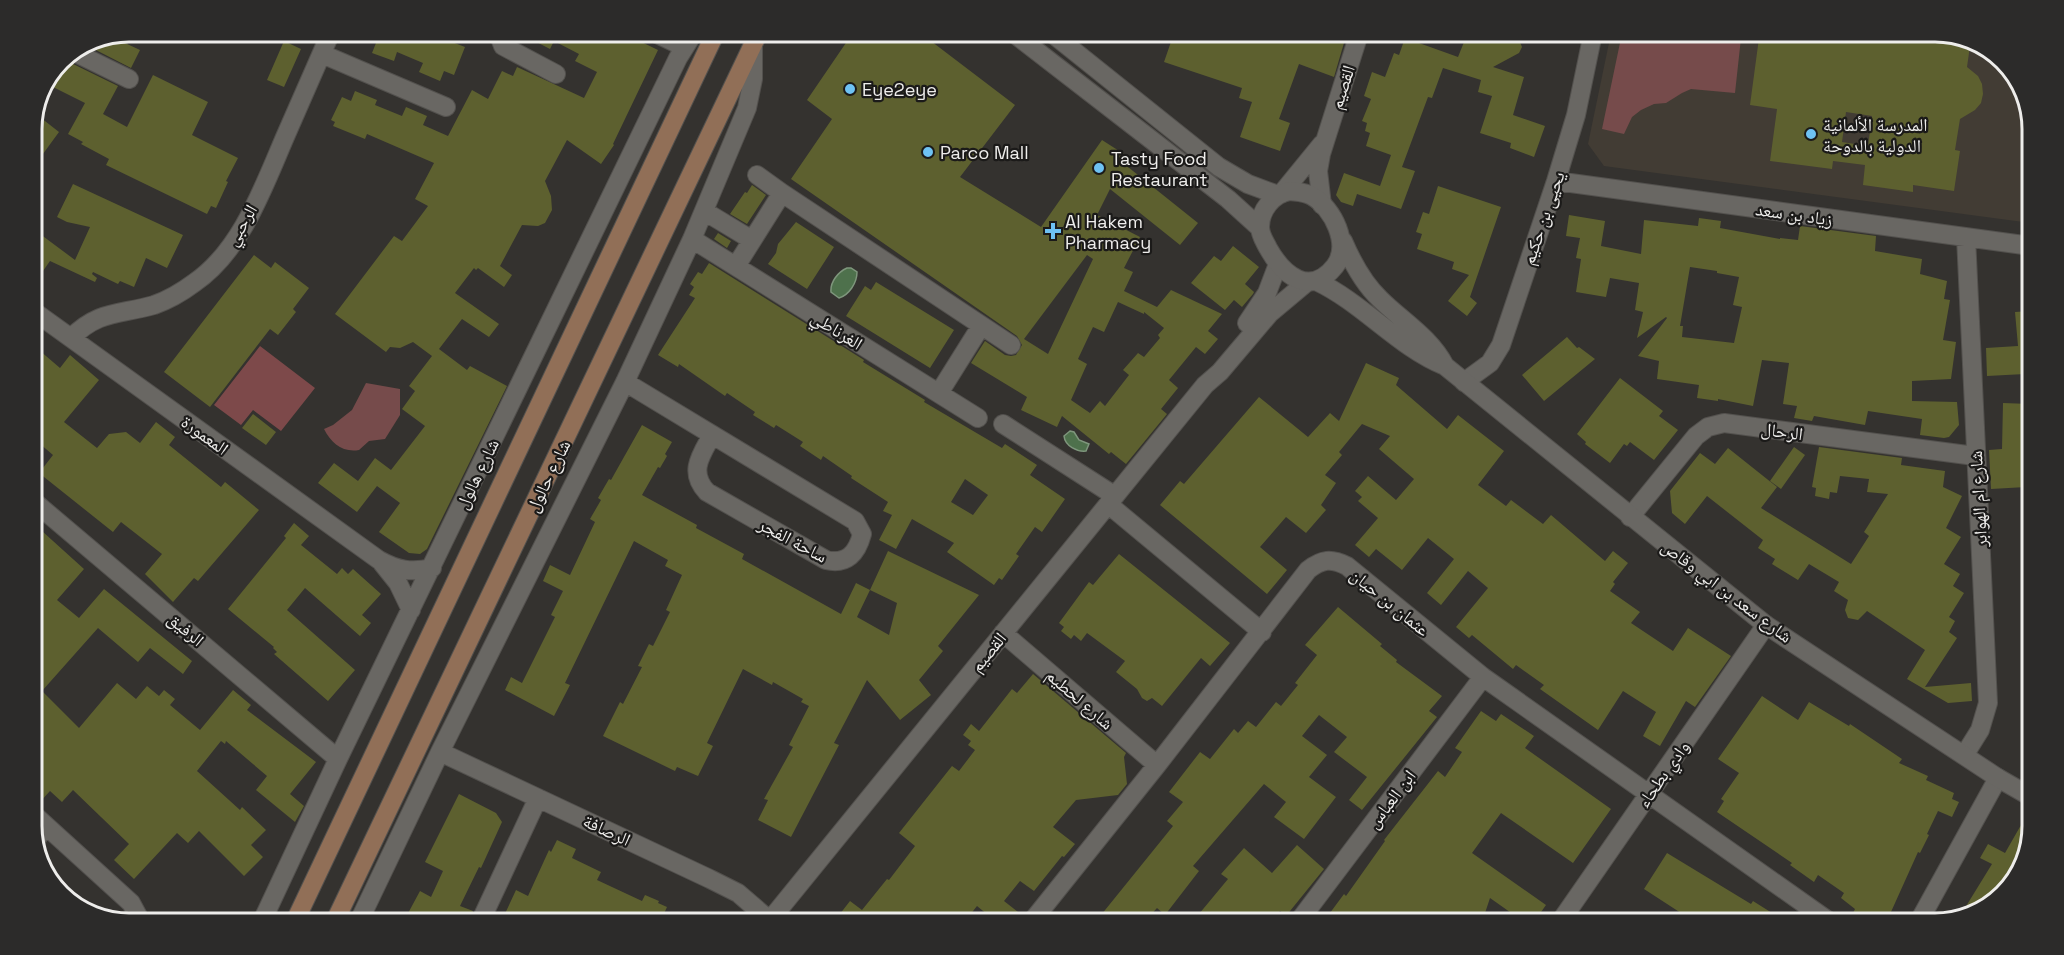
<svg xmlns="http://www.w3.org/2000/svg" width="2064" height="955" viewBox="0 0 2064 955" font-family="'Space Grotesk','Noto Naskh Arabic',sans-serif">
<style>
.built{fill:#423c34}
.green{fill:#764b4b}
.forest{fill:#7d494a}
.water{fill:#4e714c;stroke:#7e967c;stroke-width:1.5}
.building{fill:#5d602f;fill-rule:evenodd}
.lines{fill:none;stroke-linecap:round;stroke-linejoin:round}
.minor-casing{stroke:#53514e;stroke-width:20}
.tertiary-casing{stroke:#53514e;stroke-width:20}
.secondary-casing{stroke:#53514e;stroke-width:20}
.minor{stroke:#696763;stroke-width:18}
.tertiary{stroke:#696763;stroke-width:18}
.secondary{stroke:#916f57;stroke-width:18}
.poi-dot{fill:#6ec2f3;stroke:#1b1a19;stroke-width:2}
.labels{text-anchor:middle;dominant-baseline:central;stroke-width:4.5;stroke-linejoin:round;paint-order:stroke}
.street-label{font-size:18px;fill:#eeedeb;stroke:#1b1a19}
.poi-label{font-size:18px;fill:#eeedeb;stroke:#1b1a19;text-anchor:start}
.rim{fill:none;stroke:#eeedeb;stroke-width:3}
</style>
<rect width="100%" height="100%" fill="#34322f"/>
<!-- built -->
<path class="built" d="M1610 38 1973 39 2016 75 2032 123 2031 223 1604 166 1588 144Z"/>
<!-- green -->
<path class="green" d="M1621 38H1741L1735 93 1691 89 1682 93 1666 103 1654 104 1641 110 1632 117 1624 134 1602 129Z
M366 383 400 389V415L385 439 369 441 359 450C343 453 331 443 324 429L333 425 352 410Z"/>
<!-- forest -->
<path class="forest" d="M260 346 315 388 281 431 253 410 241 425 214 405Z"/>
<!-- water -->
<path class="water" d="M847 268H851L857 272C857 283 849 295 839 298L831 292C830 282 838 272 847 268Z
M1070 431 1074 432 1079 440 1089 444 1086 451C1077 452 1065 446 1064 436Z"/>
<!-- building -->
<path class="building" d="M131 32 125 43 140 50 131 68 90 47Z
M352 32 429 33 465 47 454 75 444 71 440 81 419 72 423 63 397 52 394 61 372 53 376 43Z
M519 33 625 34 658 50 613 144 614 145 601 164 567 140 545 181 551 196 552 210 545 223 538 226 522 225 500 266 512 275 504 287 478 268 476 270 474 268 455 293 499 324 489 337 462 319 439 349 467 370 470 366 507 386 427 549 420 554 409 553 379 532 400 503 377 486 357 512 318 483 334 463 358 481 375 458 391 470 425 426 402 409 415 391 409 386 432 356 413 342 400 348 390 347 386 352 335 314 394 236 402 241 428 206 415 199 434 163 367 134 365 139 333 126 335 122 331 120 342 97 351 101 355 91 377 100 375 105 402 116 406 107 427 116 423 125 448 136 472 90 488 99 502 71 513 76 517 67 584 98 597 72 575 61 579 54 554 41 550 49Z
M852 34 923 35 1015 105 960 177 1041 227 1102 140 1127 156 1123 163 1198 223 1180 245 1110 189 1097 215 1140 237 1124 268 1133 272 1124 291 1157 307 1171 290 1222 314 1208 331 1218 339 1205 354 1196 347 1169 380 1178 388 1161 409 1167 414 1126 464 1111 452 1109 454 1062 416 1057 427 1021 410 1027 397 971 363 985 341 1005 355 1011 356 1016 355 1022 345 1017 336 791 179 832 119 807 100ZM1087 255 1093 259 1048 354 1024 339ZM1118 302 1144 314V312L1164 328 1158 335 1160 338 1144 357 1138 353 1123 370 1129 375 1105 406 1100 401 1090 413 1071 400 1087 364 1078 359 1093 327 1104 332Z
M1173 36H1346L1334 77 1299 64 1279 119 1290 123 1280 151 1240 137 1252 102 1239 98 1242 88 1164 62Z
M1466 37H1518L1522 47 1519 53 1493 67 1524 77 1513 115 1545 126 1534 157 1510 148 1511 143 1480 133 1492 96 1478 92 1481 80 1443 68 1432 98 1428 97 1402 167 1415 171 1401 209 1357 194 1353 206 1341 202 1336 195 1344 173 1380 186 1391 155 1366 146 1370 133 1365 131 1367 123 1362 121 1371 99 1364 96 1372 72 1385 77 1394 53 1399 55 1405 38 1458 57Z
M1759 38 1866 39 1883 41V39H1971L1967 67 1978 76 1982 84 1983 94 1981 103 1975 110 1960 119 1955 150 1960 151 1954 191 1913 185V192L1863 185 1865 165 1833 161 1832 169 1770 161 1777 109 1750 105ZM1846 112 1872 116 1868 146 1842 142Z
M284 41 301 49 284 87 267 80Z
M66 58 71 63 118 86 103 114 127 127 153 75 208 102 192 135 238 158 226 181 228 182 216 208 211 206 207 214 106 165 109 159 81 144 83 142 68 134 85 103 49 85 60 60Z
M36 114 59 132 32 169V123Z
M73 184 183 235 167 268 146 258 134 287 120 281 118 284 93 272 92 274 97 278 95 282 50 261 43 271 32 263V228L75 260 90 227 67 222 57 217Z
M752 185 766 195 747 224 730 214 745 192 747 193Z
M1438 186 1501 207 1470 297 1477 303 1467 316 1448 301 1469 275 1452 269 1454 262 1417 249 1422 234 1416 232 1423 212 1429 214Z
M1569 215 1605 221 1601 246 1641 254 1644 220 1698 226 1699 218 1721 221 1720 228 1780 239V238L1798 240 1800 226 1876 236 1875 251 1922 259 1920 274 1947 281 1944 299 1950 300 1943 340 1956 342 1951 379 1912 381V401L1957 402 1959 425 1949 437 1944 438 1920 435 1922 419 1868 411 1865 425 1814 416 1812 421 1794 418 1797 406 1783 404 1789 363 1762 360 1753 406 1718 399V401L1697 398 1699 385 1657 379 1659 361 1638 356 1667 318 1666 317 1637 338 1643 312 1635 310 1639 283 1610 278 1606 297 1576 292 1581 259 1576 258 1580 238 1566 236ZM1690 267 1717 271V273L1739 277 1733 305 1742 307 1734 343 1682 337 1683 326H1680Z
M796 222 834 247 807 289 768 264 776 253 778 244Z
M718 233 731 241 727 248 714 239Z
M1233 246 1259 267 1245 284 1254 292 1253 294 1242 307 1234 300 1225 310 1191 283 1214 256 1221 261Z
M254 255 271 268 275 262 309 288 293 309 296 312 278 335 270 329 210 407 164 372Z
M709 263 864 360 863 362 925 400 924 402 1002 448 1005 444 1037 465 1030 475 1065 499 1042 532 1035 527 1016 554 1019 556 1002 580 999 578 994 585 947 552 954 543 912 519 896 549 879 540 892 515 883 511 888 502 851 478 852 476 823 456 821 460 800 446 803 442 776 425 774 428 753 415 755 412 727 393 725 396 679 364 678 367 658 355 695 298 689 295 694 287 690 284 698 272 702 274ZM965 479 988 495 973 515 951 502Z
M876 282 954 330 930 368 846 316 865 286 871 290Z
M2030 311V369H2024L2025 374 1987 376 1986 348 2018 346 2015 312Z
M1567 337 1577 348 1579 347 1595 359 1544 401 1522 375Z
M32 344 60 368 70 355 99 380 64 422 97 448 109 434 126 432 140 443 156 422 175 437 169 445 221 487 225 482 259 510 198 581 194 578 173 602 145 574 162 554 121 522 113 532 39 473 53 455 32 437Z
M1366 363 1399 378 1396 385 1447 429 1458 415 1504 451 1478 485 1506 506 1511 500 1543 524 1551 515 1605 561 1613 551 1628 563 1613 582 1615 584 1610 591 1640 612 1631 623 1673 651 1688 628 1731 656 1695 707 1686 701 1660 746 1643 736 1656 712 1623 691 1598 730 1540 689 1544 685 1516 665 1513 669 1472 635 1469 638 1456 627 1488 588 1468 571 1441 605 1427 593 1454 559 1428 538 1402 570 1376 549 1369 557 1355 545 1378 518 1358 501 1362 497 1355 491 1368 476 1396 500 1414 479 1379 449 1390 436 1362 424 1339 452 1342 455 1325 475 1336 483 1321 505 1326 510 1306 533 1286 517 1260 547 1287 570 1267 594 1160 505 1180 481 1184 484 1259 397 1308 437 1330 413 1339 421Z
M1620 378 1663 411 1659 416 1678 430 1654 460 1630 442 1627 446 1624 444 1610 463 1585 444 1586 442 1577 434Z
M2003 403 2030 404 2029 462H2025L2026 487 1991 489 1989 450 2002 449Z
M253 414 276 432 266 445 242 428Z
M642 425 672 442 665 454 667 456 660 468 658 467 642 495 697 525 696 528 744 554 742 559 841 614 856 583 870 590 888 551 979 595 938 646 943 651 919 680 931 695 900 720 867 680 834 743 839 745 791 837 758 820 768 800 764 799 793 747 789 745 809 706 801 702 803 699 773 682 772 685 743 669 707 743 713 746 698 776 677 767 675 771 603 736 620 702 623 704 642 667 638 666 649 644 653 646 670 612 666 610 682 575 665 566 668 560 634 541 565 683 570 685 554 716 505 690 511 677 522 683 555 617 551 615 563 591 543 581 550 565 570 575 595 522 590 519 601 500 598 498 609 479 611 480ZM870 590 897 603 889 635 857 617Z
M1794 447 1805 455 1781 489 1770 481Z
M1819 447 1902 458 1901 465 1945 471 1943 487 1962 496 1946 528 1961 537 1944 564 1960 574 1953 586 1964 593 1949 617 1955 621 1949 632 1957 638 1925 687 1971 683 1972 701 1948 703 1907 679 1925 650 1867 611 1858 620 1848 618 1845 610 1848 600 1834 591 1839 582 1809 564 1798 580 1772 564 1775 559 1758 548 1763 540 1707 496 1685 524 1672 513 1670 491 1700 453 1715 464 1728 448 1777 487 1761 508 1851 564 1869 536 1864 532 1888 494 1867 492 1869 479 1840 476 1837 493 1830 492 1829 499 1815 496 1816 488 1812 487Z
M32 522 84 569 57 600 79 618 104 589 192 661 183 674 150 648 138 662 98 628 42 691 79 728 117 683 136 699 147 686 159 696 164 690 175 699 170 705 200 730 233 690 251 705 247 710 316 762 290 794 304 806 295 822 256 790 267 776 226 741 225 744 221 741 197 771 240 810 242 807 266 830 251 845 263 857 244 876 199 831 188 843 177 833 134 879 114 860 129 844 73 790 62 802 50 791 39 803 32 797V716L39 708 33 702 32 704Z
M294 523 309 536 301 545 337 574 342 568 348 574 353 569 381 594 362 615 371 623 360 636 305 588 287 610 355 670 328 701 274 654 277 652 273 648 274 647 228 609 286 538 284 536Z
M1119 554 1230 643 1210 666 1201 658 1162 706 1152 698 1147 701 1142 698 1137 689 1116 672 1125 661 1087 633 1081 641 1074 635 1071 639 1061 631 1064 627 1059 623 1089 582 1093 585Z
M1338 607 1382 644 1380 646 1397 660 1396 662 1442 696 1429 711 1437 717 1362 810 1349 800 1367 777 1334 752 1347 737 1319 715 1302 736 1327 755 1309 777 1336 797 1304 839 1274 817 1286 802 1264 784 1193 866 1199 871 1165 915 1157 908 1146 920H1097L1173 826 1167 821 1183 802 1169 792 1200 752 1210 759 1234 729 1238 733 1248 721 1256 727 1276 702 1281 706 1298 685 1295 683 1317 655 1305 645Z
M1033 674 1126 753 1124 757 1127 784 1118 795 1076 800 1053 827 1075 844 1064 857 1062 856 1034 891 1020 881 1004 901 1018 912 1011 920H994L977 906 966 920 836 919 850 901 862 910 887 879 889 880 915 846 899 833 952 766 959 771 975 750 968 745 971 741 963 735 971 724 979 731 1012 689 1017 693Z
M1762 696 1798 720 1809 702 1849 726 1850 724 1902 759 1899 763 1928 776 1926 780 1954 793 1952 799 1959 802 1952 817 1938 811 1927 834 1929 835 1920 853 1918 852 1886 923H1848L1855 909 1841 898 1844 893 1818 875 1814 882 1790 865 1792 863 1717 812 1724 801 1721 799 1739 773 1718 759Z
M1481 711 1496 721 1501 714 1534 736 1525 748 1611 809 1573 863 1501 813 1472 853 1546 905 1534 922H1524L1490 898 1482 922 1324 921 1344 894 1346 896 1385 841 1384 840 1438 771 1445 777 1462 752 1455 748Z
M459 794 496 813 502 822 481 868 479 867 460 906 473 911 471 917H406L420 891 431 897 443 871 425 862Z
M2025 818V864L1989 907 1960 916 1992 864 1980 858 1988 844 2005 853Z
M557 840 576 849 572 858 601 872 597 880 642 901 645 895 659 901 658 903 667 907 662 918H503L516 890 528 896 549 850 551 852Z
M1297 845 1324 869 1286 916 1280 911 1273 920 1267 915 1262 921 1194 920 1228 879 1221 874 1244 848 1272 873Z
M1667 853 1751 904 1753 901 1788 923 1680 922 1684 915 1644 889Z"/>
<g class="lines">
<!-- minor casing -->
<g class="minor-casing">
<path id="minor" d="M501 33 500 38 503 46 556 74
M657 34 684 47
M76 53 129 79
M322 54 446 107
M757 175 782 193
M1556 181 2031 246
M1282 193 1322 144
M1322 205 1318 171 1321 154 1358 37
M704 211 752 240
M692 239 978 418
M736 266 782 193 1011 345
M32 310 379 560C397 570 411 573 432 568
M1247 323 1267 293 1278 264
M71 338C99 310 119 315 154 305 168 300 182 292 194 283 241 251 263 188 285 137 300 102 316 67 331 32
M625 382 855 521 862 534C857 553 847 565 826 560L707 492C688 472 701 455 712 435
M1464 382 1490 363 1501 345 1556 181 1576 115 1592 38
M939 393 981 326
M1003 424 1115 496
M32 500 338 759
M1108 504 1262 632
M1630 517 1696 436 1708 427 1724 423 1975 456
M382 563 398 583 411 610
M1003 633 1157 765
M440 752 710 879 738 893 768 919
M1965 754 1980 730 1988 703 1966 237
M32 813 131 903 138 916
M35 842 45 825
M264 917 338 759 678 58 693 34
M361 917 440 752 625 382 692 239 747 108 753 79V45
M482 918 538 798
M771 919 1205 385 1220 372 1270 313 1307 282
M1033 920 1157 765 1308 570C1322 559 1331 558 1347 566L1483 677 1830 922
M1299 921 1483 677
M1560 922 1766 625
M1918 923 1998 778"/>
</g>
<!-- tertiary casing -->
<g class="tertiary-casing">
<path id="tertiary" d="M1016 35 1228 199 1260 228
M1054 35 1219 167 1248 184 1278 195
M1290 191C1297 192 1305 192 1312 196 1333 208 1351 245 1335 266 1310 298 1283 275 1268 248 1265 242 1260 235 1260 227 1260 210 1273 194 1290 191Z
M1343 241C1352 262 1363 283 1380 299 1402 321 1430 337 1445 366
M1316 281C1363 303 1398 347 1445 366L1766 625 1998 778 2026 794"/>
</g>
<!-- secondary casing -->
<g class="secondary-casing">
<path id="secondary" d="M297 917 715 34
M337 917 758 34"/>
</g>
<!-- minor -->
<use href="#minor" class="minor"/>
<!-- tertiary -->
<use href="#tertiary" class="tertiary"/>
<!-- secondary -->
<use href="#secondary" class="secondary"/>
</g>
<!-- markers -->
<g class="poi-dot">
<circle cx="850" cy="89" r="6"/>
<circle cx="1811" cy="134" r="6"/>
<circle cx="928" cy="152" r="6"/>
<circle cx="1099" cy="168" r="6"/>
<path d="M1050 222h6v6h6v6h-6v6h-6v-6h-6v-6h6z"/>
</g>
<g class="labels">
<!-- street labels -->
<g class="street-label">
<text transform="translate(1342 87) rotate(-72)">القصيم</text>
<text transform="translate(1794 214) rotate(8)">زياد بن سعد</text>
<text transform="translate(1543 218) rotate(-71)">يحيى بن حكيم</text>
<text transform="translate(241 225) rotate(-60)">الرحبي</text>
<text transform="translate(837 330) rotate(32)">الغرناطي</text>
<text transform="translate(1782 431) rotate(8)">الرحال</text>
<text transform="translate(205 435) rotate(36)">المعمورة</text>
<text transform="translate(477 474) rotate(-64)">شارع هالول</text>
<text transform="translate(548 476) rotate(-64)">شارع حالول</text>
<text transform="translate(1978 499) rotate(-93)">شارع ام الهوابر</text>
<text transform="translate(793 540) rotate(28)">ساحة الفجر</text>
<text transform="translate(1727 591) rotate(37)">شارع سعد بن ابي وقاص</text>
<text transform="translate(1390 602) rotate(39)">عثمان بن حيان</text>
<text transform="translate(186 629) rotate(40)">الرفيق</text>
<text transform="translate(988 652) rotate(-51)">القصيم</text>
<text transform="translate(1080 699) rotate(41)">شارع لحطيم</text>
<text transform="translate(1663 774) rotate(-55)">وادي بطحاء</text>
<text transform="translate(1391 799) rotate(-53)">ابن العباس</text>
<text transform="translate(607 830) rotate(25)">الرصافة</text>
</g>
<!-- poi labels -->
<g class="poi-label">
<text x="862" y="89">Eye2eye</text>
<text x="1823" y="124">المدرسة الألمانية<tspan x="1823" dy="21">الدولية بالدوحة</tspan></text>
<text x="940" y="152">Parco Mall</text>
<text x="1111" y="158">Tasty Food<tspan x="1111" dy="21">Restaurant</tspan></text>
<text x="1065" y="221">Al Hakem<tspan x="1065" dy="21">Pharmacy</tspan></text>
</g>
</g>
<!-- crop -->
<path d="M0 0H2064V955H0ZM129 42H1935A87 87 0 0 1 2022 129V826A87 87 0 0 1 1935 913H129A87 87 0 0 1 42 826V129A87 87 0 0 1 129 42Z" fill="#2c2b2a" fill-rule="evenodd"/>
<path class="rim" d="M129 42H1935A87 87 0 0 1 2022 129V826A87 87 0 0 1 1935 913H129A87 87 0 0 1 42 826V129A87 87 0 0 1 129 42Z"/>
</svg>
